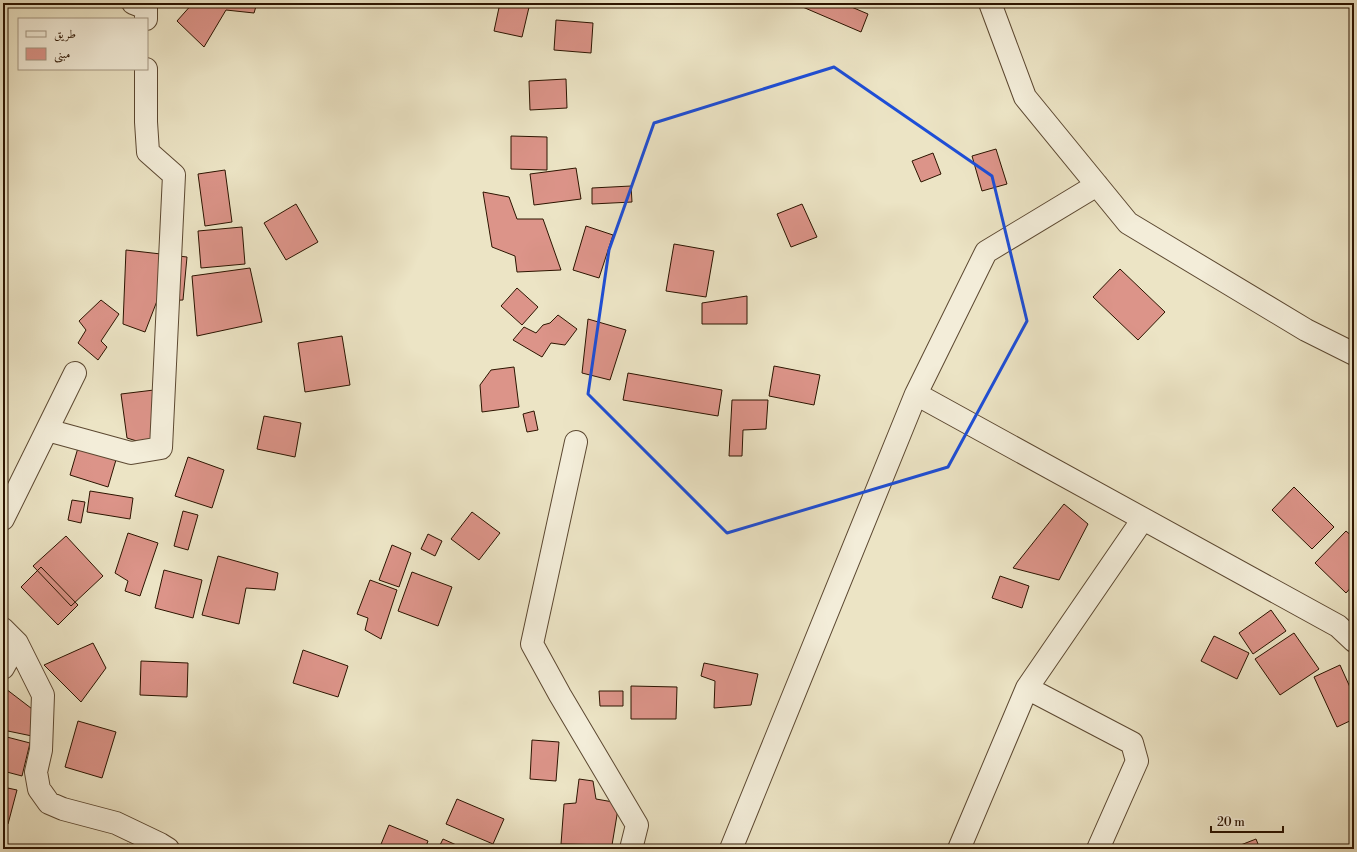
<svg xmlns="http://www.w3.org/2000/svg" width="1357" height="852" viewBox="0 0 1357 852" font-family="'Libre Bodoni',Amiri,serif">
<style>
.building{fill:#dc9489;stroke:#2c1400}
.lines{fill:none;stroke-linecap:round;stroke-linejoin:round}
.minor-casing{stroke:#5c4831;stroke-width:24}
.minor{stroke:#f3edd9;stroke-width:22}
.marked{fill:none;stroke:#1d4ed8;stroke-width:3;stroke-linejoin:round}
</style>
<rect width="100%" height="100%" fill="#ece4c5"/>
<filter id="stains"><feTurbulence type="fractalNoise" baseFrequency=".005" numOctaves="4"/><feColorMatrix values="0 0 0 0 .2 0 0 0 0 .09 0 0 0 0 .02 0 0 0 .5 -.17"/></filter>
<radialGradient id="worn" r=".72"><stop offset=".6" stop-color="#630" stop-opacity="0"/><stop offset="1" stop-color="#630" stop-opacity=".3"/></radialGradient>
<!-- building -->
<path class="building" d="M193 3H257L254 13 226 10 204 47 177 21Z
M500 3H530L522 37 494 31Z
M799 3H842L868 14 861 32 798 5Z
M556 20 593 23 591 53 554 50Z
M566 79 567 108 530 110 529 81Z
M511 136 547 137V170L511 169Z
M996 149 1007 184 982 191 972 156Z
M933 153 941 174 921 182 912 161Z
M576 168 581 199 534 205 530 174Z
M225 170 232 222 205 226 198 174Z
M631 186 632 202 592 204V188Z
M483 192 509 197 517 219H543L561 270 517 272 515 256 492 247Z
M296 204 318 242 286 260 264 223Z
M802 204 817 237 791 247 777 214Z
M586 226 613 235 599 278 573 270Z
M242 227 245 264 201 268 198 231Z
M674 244 714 251 706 297 666 291Z
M126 250 187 257 183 300 157 301 145 332 123 324Z
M250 268 262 322 197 336 192 276Z
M1120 269 1165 312 1138 340 1093 297Z
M517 288 538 307 522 325 501 306Z
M747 296V324H702V303Z
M101 300 119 314 101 341 107 347 98 360 78 343 86 330 79 321Z
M558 315 577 329 565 345 551 343 542 357 513 340 524 327 536 333 543 325 550 323Z
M588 319 626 330 610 380 582 373Z
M342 336 350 385 305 392 298 343Z
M774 366 820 375 814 405 769 396Z
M514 367 519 407 482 412 480 385 491 370Z
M628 373 722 390 718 416 623 400Z
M154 390 153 446 127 438 121 394Z
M732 400H768L766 429 743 430 742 456H729Z
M534 411 538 430 527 432 523 414Z
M264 416 301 423 295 457 257 449Z
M80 441 118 453 108 487 70 475Z
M188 457 224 470 212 508 175 496Z
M1294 487 1334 527 1312 549 1272 510Z
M90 491 133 498 130 519 87 512Z
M72 500 85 502 81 523 68 520Z
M1064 504 1088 524 1059 580 1013 568Z
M183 511 198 515 188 550 174 546Z
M472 512 500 533 479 560 451 539Z
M1346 531 1354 538V584L1346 593 1315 563Z
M128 533 158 543 140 596 125 591 128 581 115 573Z
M428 534 442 541 435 556 421 549Z
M66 536 103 576 71 606 33 566Z
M392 545 411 553 399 587 379 580Z
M218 556 278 573 275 590 246 588 239 624 202 615Z
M41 567 78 605 58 625 21 587Z
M164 570 202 580 193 618 155 608Z
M412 572 452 587 438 626 398 611Z
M1000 576 1029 586 1022 608 992 598Z
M370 580 397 590 381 639 365 630 368 618 357 614Z
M1271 610 1286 631 1253 654 1239 633Z
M1294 633 1319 669 1280 695 1255 659Z
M1214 636 1249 653 1237 679 1201 661Z
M93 643 106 668 81 702 44 665Z
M303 650 348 666 338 697 293 683Z
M141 661 188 663 187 697 140 695Z
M704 663 758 674 751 705 714 708 715 681 701 676Z
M1340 665 1354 696V719L1337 727 1314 677Z
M631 686 677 687 676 719H631Z
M6 689 40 715 32 736 3 730V694Z
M599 691H623V706H600Z
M78 721 116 732 102 778 65 767Z
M3 736 30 743 22 776 3 771Z
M532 740 559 742 556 781 530 779Z
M579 779 593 781 596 799 619 803 612 845 561 844 564 804 576 803Z
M3 787 17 790 8 824 3 823Z
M457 799 504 819 493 844 446 824Z
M389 825 428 841 425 849H379Z
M443 839 463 848 462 849H438Z
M1256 839 1260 849H1233V848Z
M127 844 137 849H125Z"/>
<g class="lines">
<!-- minor casing -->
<g class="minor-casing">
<path id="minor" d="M133 3 146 8V19
M990 3 1025 97 1128 223 1306 330 1354 354
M1097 185 986 252 916 394 1338 626 1354 641
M47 430 131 453 161 448 174 175 148 152 146 122V69
M576 442 532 644 560 695 637 825 631 849
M3 519 75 373
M3 629 17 643 43 695 41 750 36 772 39 789 49 803 63 809 116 823 160 844 168 849
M3 668 17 643
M1027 688 1132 743 1137 761 1098 849
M731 849 916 394
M959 849 1027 688 1143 519"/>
</g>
<!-- minor -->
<use href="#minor" class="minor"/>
</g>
<!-- marked area -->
<path class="marked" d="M834 67 992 176 1027 321 948 467 727 533 588 394 609 250 654 123Z"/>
<!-- margin -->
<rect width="1357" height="852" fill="none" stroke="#ece4c5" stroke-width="16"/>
<rect x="4" y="4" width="1349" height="844" fill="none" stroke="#2c1400" stroke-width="2"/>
<rect x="8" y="8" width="1341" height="836" fill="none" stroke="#2c1400"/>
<!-- legend -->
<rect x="18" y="18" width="130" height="52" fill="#f3edd9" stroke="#a39682"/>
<rect x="26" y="31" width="20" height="6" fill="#f3edd9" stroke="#a39682"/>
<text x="54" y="38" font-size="12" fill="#2c1400">طريق</text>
<rect x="26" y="48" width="20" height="12" fill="#dc9489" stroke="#a39682"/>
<text x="54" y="58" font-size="12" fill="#2c1400">مبنى</text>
<!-- scale -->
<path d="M1211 826v6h72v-6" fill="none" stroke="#2c1400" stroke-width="2"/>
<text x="1217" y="826" font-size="12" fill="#2c1400" stroke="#f3edd9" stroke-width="3" paint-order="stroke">20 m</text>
<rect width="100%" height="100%" filter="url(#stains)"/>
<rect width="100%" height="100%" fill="url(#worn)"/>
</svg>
